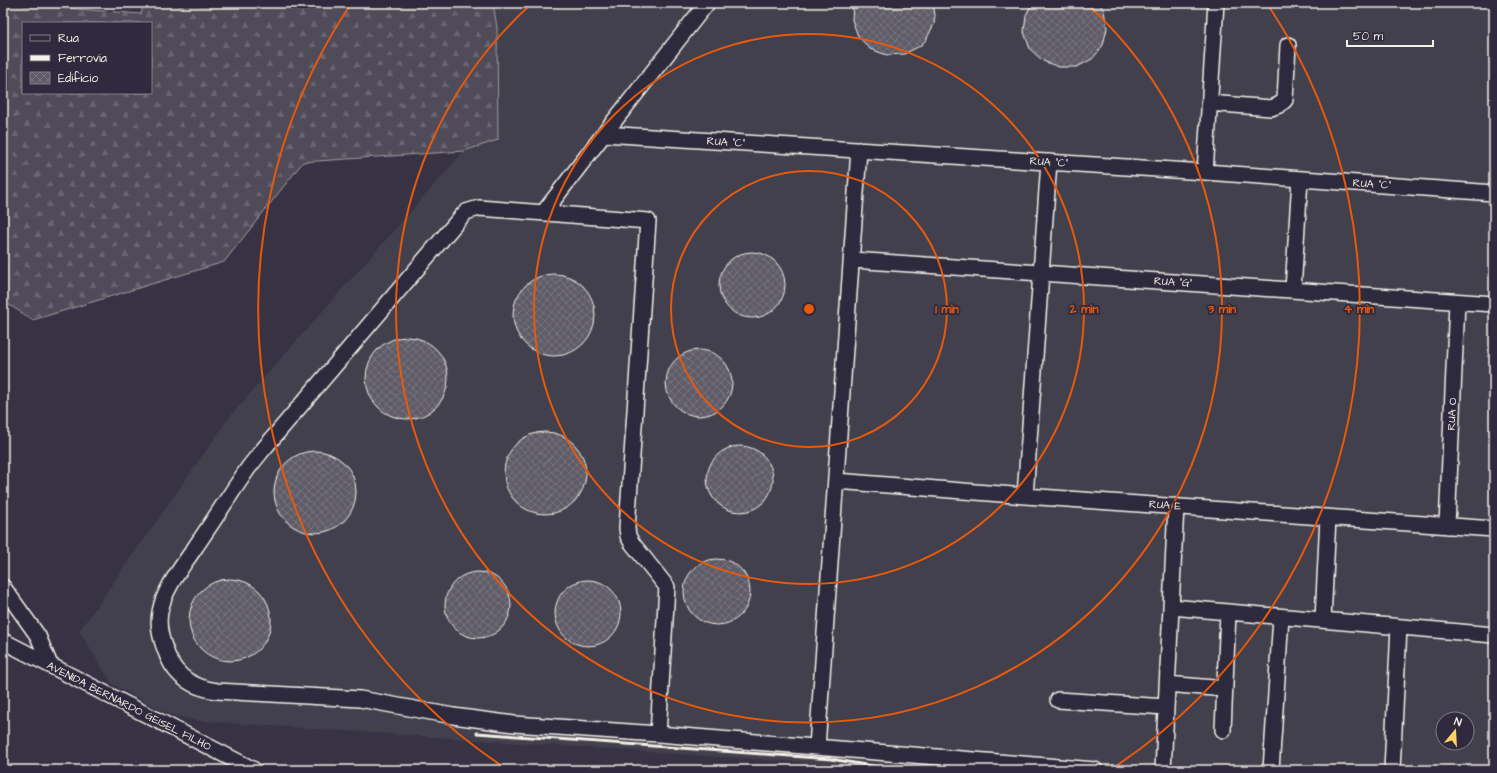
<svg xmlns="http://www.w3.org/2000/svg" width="1497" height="773" viewBox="0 0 1497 773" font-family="'Architects Daughter',sans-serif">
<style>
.built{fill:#433f4e;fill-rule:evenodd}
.forest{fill:url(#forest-firs);stroke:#a29ea0;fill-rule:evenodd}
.building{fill:url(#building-cross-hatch);stroke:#f4f1e8}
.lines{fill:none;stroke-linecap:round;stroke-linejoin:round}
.minor-casing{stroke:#f4f1e8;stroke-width:18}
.minor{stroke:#2f2a3d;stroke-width:15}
.rail{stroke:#f4f1e8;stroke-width:3}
.ring{fill:none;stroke:#e8590c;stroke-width:2}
.labels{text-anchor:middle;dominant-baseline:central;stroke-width:3.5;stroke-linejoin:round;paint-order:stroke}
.street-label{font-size:11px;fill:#f4f1e8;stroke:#2f2a3d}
.centre{fill:#e8590c;stroke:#2f2a3d;stroke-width:2}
.ring-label{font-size:12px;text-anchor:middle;font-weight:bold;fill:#e8590c;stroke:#2f2a3d;stroke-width:3.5;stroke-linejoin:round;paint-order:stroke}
</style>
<defs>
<pattern id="forest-firs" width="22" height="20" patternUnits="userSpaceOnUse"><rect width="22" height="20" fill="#504b59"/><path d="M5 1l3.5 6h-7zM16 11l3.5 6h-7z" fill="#6a6571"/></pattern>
<pattern id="building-cross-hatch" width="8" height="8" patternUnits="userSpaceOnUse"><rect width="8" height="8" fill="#5f5c67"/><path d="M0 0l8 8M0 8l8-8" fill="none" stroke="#77747d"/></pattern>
</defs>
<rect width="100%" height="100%" fill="#373244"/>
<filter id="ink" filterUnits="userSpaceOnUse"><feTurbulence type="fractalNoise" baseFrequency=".025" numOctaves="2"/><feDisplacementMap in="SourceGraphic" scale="8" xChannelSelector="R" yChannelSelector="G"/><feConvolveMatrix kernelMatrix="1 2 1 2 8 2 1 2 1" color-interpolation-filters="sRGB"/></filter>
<g filter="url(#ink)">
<!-- built -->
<path class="built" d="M493 3H1494V770H910L199 721 168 714 112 684 79 631 231 415 464 151 498 140 497 28ZM1443 719H1467V743H1443Z"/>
<!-- forest -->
<path class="forest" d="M3 3 141 14 144 3H493L497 28 498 140 464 151 303 162 224 262 33 320 3 301ZM23 23H151V93H23Z"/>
<!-- building -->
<path class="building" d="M853 3H933L935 15 934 24 926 40 920 46 904 54 887 55 870 49 858 36 852 20Z
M1032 3H1099L1104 11 1107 28 1103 45 1098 52 1092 59 1077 67H1059L1043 61 1030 49 1024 32 1026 15Z
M719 285a33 33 0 1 1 66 0a33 33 0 1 1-66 0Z
M513 315a41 41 0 1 1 82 0a41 41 0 1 1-82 0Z
M366 378a41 41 0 1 1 82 0a41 41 0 1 1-82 0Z
M666 383a33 33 0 1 1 66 0a33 33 0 1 1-66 0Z
M504 473a41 41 0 1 1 82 0a41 41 0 1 1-82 0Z
M707 479a33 33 0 1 1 66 0a33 33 0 1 1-66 0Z
M274 492a41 41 0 1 1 82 0a41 41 0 1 1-82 0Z
M684 592a33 33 0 1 1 66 0a33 33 0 1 1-66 0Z
M445 605a33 33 0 1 1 66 0a33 33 0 1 1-66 0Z
M189 620a41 41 0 1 1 82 0a41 41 0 1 1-82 0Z
M555 613a33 33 0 1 1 66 0a33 33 0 1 1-66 0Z"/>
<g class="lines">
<!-- minor casing -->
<g class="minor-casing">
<path id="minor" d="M1209 103 1271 108 1279 105 1285 100 1288 45
M604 134 1205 172 1494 193
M1205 172 1216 3
M544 212 604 134 707 3
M852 260 1494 304
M1293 290 1300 179
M836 481 1025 496 1494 529
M1025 496 1049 162
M1447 526 1457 302
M3 587 38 636 50 665
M1171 607 1494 635
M1323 620 1328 517
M3 641 254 770
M1167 684 1225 689
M1058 700 1166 707
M1223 730 1228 612
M658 734 667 587 632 543 628 536 627 528 648 221 479 208 466 212 461 217 261 452 249 467C231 493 214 520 196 546 183 566 164 588 160 612 157 628 162 642 168 657 177 678 194 688 217 691L360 699 453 716 514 724 658 734 1095 770
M817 747 859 150
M1163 770 1176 506
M1271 770 1281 617
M1392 770 1399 627"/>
</g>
<!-- minor -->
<use href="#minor" class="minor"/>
<!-- rail -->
<path class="rail" d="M477 733 831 759 895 770"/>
</g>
</g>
<!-- distance rings -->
<g class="ring">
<circle cx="809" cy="309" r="138"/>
<circle cx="809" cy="309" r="275"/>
<path d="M1088 5A413 413 0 1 1 530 5"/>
<path d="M505 768A550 550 0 0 1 350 5M1268 5A550 550 0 0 1 1113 768"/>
</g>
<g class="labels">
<!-- street labels -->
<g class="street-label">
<text transform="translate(726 142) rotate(4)">RUA "C"</text>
<text transform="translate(1049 162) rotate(4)">RUA "C"</text>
<text transform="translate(1372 184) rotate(4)">RUA "C"</text>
<text transform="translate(1173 282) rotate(4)">RUA "G"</text>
<text transform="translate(1452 414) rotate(-87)">RUA O</text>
<text transform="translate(1165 505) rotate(4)">RUA E</text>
<text transform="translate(129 706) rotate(27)">AVENIDA BERNARDO GEISEL FILHO</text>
</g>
</g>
<circle cx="809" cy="309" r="6" class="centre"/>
<g class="ring-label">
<text x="947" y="313">1 min</text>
<text x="1084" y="313">2 min</text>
<text x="1222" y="313">3 min</text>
<text x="1359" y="313">4 min</text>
</g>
<!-- margin -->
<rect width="1497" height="773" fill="none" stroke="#2f2a3d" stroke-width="16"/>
<rect x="8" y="8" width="1481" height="757" fill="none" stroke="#f4f1e8" stroke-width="1.5" filter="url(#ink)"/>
<!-- legend -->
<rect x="22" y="22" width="130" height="72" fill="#2f2a3d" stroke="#7e7a81"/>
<rect x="30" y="35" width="20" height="6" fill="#2f2a3d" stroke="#7e7a81"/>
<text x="58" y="42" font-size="12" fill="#f4f1e8">Rua</text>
<rect x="30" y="55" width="20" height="6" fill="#f4f1e8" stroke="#7e7a81"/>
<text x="58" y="62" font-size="12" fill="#f4f1e8">Ferrovia</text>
<rect x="30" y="72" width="20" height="12" fill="url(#building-cross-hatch)" stroke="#7e7a81"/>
<text x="58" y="82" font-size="12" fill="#f4f1e8">Edifício</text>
<!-- north arrow -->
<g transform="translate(1455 731) rotate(18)"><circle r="19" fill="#2f2a3d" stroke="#7e7a81"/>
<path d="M0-3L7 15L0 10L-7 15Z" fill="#ffd166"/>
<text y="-6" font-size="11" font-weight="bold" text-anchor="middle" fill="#f4f1e8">N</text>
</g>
<!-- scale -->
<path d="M1347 40v6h86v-6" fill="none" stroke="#f4f1e8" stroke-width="2"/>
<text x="1353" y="40" font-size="12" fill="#f4f1e8" stroke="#2f2a3d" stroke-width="3" paint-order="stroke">50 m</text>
</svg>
